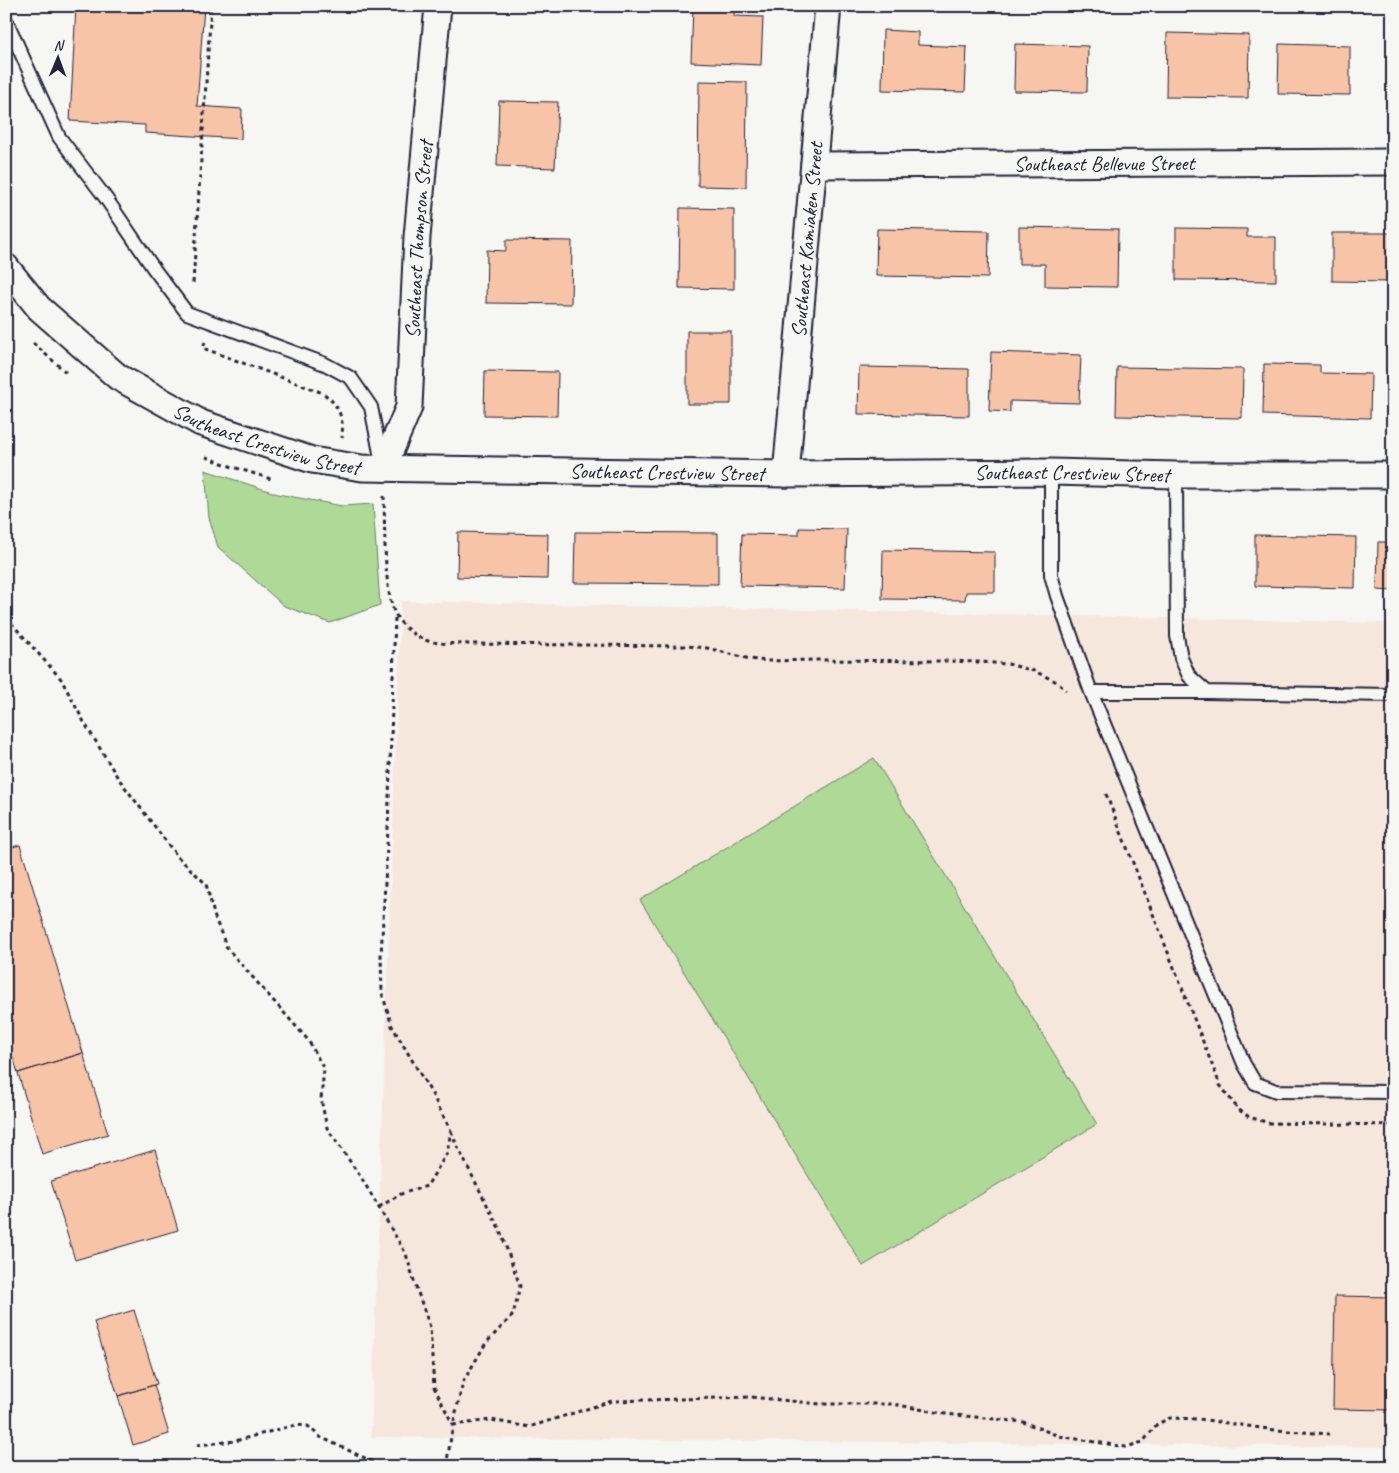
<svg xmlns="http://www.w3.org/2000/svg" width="1399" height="1473" viewBox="0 0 1399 1473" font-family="Caveat,sans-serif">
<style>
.built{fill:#f6e7dc}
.green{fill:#aed997;stroke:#687e69}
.building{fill:#f7c4a7;stroke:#22223b}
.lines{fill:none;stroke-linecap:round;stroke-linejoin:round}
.service-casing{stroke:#22223b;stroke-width:16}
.minor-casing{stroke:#22223b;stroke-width:29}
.path{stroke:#22223b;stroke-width:3;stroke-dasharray:4 4;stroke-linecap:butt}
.service{stroke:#f6f6f2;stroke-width:12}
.minor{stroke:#f6f6f2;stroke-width:25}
.labels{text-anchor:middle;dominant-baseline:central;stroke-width:4;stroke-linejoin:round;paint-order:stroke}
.street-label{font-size:21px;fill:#22223b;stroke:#f6f6f2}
</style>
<rect width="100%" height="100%" fill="#f6f6f2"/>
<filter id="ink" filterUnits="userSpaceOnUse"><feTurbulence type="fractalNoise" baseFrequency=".02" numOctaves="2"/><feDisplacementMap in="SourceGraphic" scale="10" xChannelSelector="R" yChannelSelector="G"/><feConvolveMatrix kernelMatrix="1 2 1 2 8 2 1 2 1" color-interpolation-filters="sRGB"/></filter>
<g filter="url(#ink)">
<!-- built -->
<path class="built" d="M401 601 1393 623V1447L371 1437Z"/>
<!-- green -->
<path class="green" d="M205 470 278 494 342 506 373 504 380 605 330 623 284 606 218 547 209 518Z
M874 758 1097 1124 863 1266 640 900Z"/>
<!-- building -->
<path class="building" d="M76 6H204L197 106 242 109 241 139 145 133V125L70 121Z
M693 6H735L734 16 763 17 761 65 691 62Z
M883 30 918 32V45L967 47 965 92 882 90Z
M1167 33 1249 35 1248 98 1166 97Z
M1015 44 1088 46 1087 92 1014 91Z
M1279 44 1350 46V95L1278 94Z
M699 81 747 82 746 187 698 186Z
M499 101 558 102 555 168 497 166Z
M680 208 734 209V289L679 288Z
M1019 227 1118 229 1117 287 1045 286V264H1019Z
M1176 228 1247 229V237H1276V281L1176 280Z
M877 229 989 231 988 278 876 276Z
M1332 233H1393V282L1332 281Z
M506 240 572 241 571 304 486 303 487 250 506 251Z
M687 331H731V404H687Z
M991 352 1081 355 1079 403 1010 401V412L989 411Z
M1264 364 1320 365V373L1371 374 1370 418 1263 415Z
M859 367 969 369V416L858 414Z
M1117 367 1243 369 1242 418 1116 416Z
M485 371 558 372 557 416 484 415Z
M799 528 847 529 845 588 740 586 742 534 799 535Z
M458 532 548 534 547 579 457 577Z
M575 532 718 533V584L574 583Z
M1255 535 1356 537 1355 588 1255 586Z
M1378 542H1393V591L1377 590Z
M883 550 995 552V592H966L965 600 882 599Z
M6 826 12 847 20 845 83 1053 18 1073 6 1035Z
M83 1053 108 1134 42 1154 18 1073Z
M155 1150 178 1230 75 1260 51 1181Z
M1335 1296 1393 1297V1410L1333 1409Z
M134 1310 157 1384 118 1396 94 1322Z
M154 1385 169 1434 133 1445 118 1396Z"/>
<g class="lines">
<!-- service casing -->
<g class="service-casing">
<path id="service" d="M6 20 59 137 105 197 154 269 187 313 325 364 351 378 371 407 382 463
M1051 472V575L1057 596 1091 692 1244 1064 1255 1083 1276 1091 1393 1092
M1176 475 1177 636 1181 658 1189 676 1207 692 1393 695
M1091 692H1207"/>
</g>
<!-- minor casing -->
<g class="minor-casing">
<g id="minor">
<path id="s1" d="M814 165 1393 162"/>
<path id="s2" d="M6 267 39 308 118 377 201 423 312 460 362 468 786 474 1051 472 1176 475H1393"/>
<path id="s3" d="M383 468 409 407 417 237 438 6"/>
<path id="s4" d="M786 474 828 6"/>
</g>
</g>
<!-- path -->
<path class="path" d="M193 283 211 6
M205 342 203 348 323 393C339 405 344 418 342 438
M33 343 68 374
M206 457 230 466 271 479
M384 496C385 523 383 597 397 617 402 626 413 635 423 639 436 645 454 643 468 644L686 646 707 648 750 659 767 661 814 660 945 661 979 662 1008 664 1034 671 1055 681 1066 690
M6 617 61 679 84 722 118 778 177 856 206 884 215 918 227 948 308 1040 324 1069 321 1099 327 1128 362 1179 406 1254 415 1284 430 1327 434 1387 453 1425 447 1461 452 1467
M1106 794 1220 1085 1238 1109 1249 1117 1269 1123 1393 1125
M451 1131 458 1148 500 1230 520 1286 513 1315 486 1343 463 1382 453 1425 491 1420 529 1427 612 1401 751 1397 820 1404H893L946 1414 1023 1422 1059 1436 1126 1447 1143 1442 1157 1424 1170 1418 1199 1419 1275 1430 1329 1434
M379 1207 401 1194 427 1186 447 1153 451 1131 432 1094 392 1026 382 993 381 956 388 828 395 617
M197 1445 235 1441 295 1425 308 1426 320 1437 384 1467"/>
<!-- service -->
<use href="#service" class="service"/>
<!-- minor -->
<use href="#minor" class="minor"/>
</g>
</g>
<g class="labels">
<!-- street labels -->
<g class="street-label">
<text stroke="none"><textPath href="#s1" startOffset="290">Southeast Bellevue Street</textPath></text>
<text stroke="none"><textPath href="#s3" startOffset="234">Southeast Thompson Street</textPath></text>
<text stroke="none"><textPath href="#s4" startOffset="235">Southeast Kamiaken Street</textPath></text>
<text stroke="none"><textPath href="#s2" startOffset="320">Southeast Crestview Street</textPath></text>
<text stroke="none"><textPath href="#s2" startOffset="725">Southeast Crestview Street</textPath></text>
<text stroke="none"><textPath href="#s2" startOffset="1130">Southeast Crestview Street</textPath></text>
</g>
</g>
<!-- margin -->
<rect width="1399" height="1473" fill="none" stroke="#f6f6f2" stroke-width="25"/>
<rect x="12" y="12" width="1374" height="1448" fill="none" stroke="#22223b" stroke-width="2" filter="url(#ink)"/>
<!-- north arrow -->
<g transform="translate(58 58) rotate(1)" stroke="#f6f6f2" stroke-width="4" paint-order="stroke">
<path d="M0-4L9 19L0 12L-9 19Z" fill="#22223b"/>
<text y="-8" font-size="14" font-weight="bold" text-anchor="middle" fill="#22223b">N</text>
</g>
</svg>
